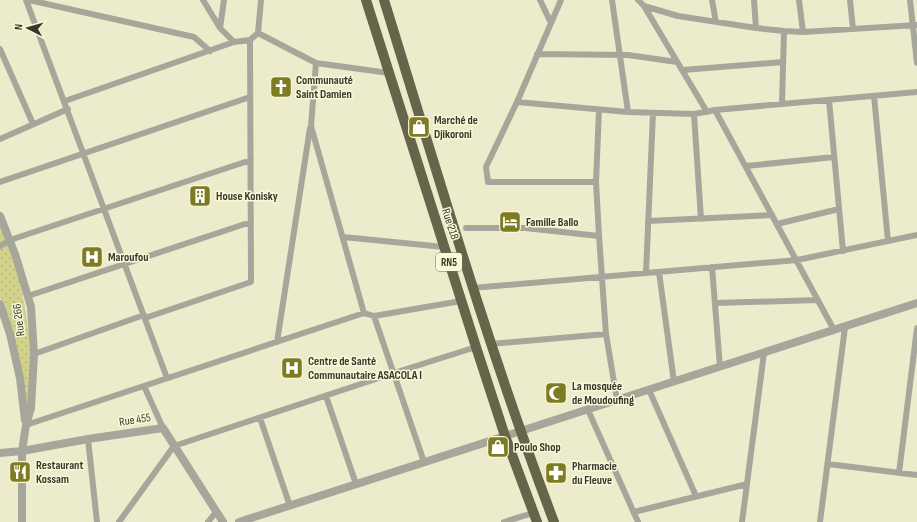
<svg xmlns="http://www.w3.org/2000/svg" width="917" height="522" viewBox="0 0 917 522" font-family="'Sofia Sans Condensed',sans-serif">
<style>
.park{fill:url(#park-dots)}
.lines{fill:none;stroke-linecap:round;stroke-linejoin:round}
.minor{stroke:#a6a79a;stroke-width:6}
.tertiary{stroke:#a6a79a;stroke-width:8}
.trunk{stroke:#66654c;stroke-width:10}
.labels{text-anchor:middle;dominant-baseline:central;stroke-width:3;stroke-linejoin:round;paint-order:stroke}
.shield{fill:#f9f9da;stroke:#717160;stroke-width:1}
.shield-label{font-size:11px;font-weight:bold;fill:#37372b}
.poi-label{font-size:12px;font-weight:bold;fill:#37372b;stroke:#f9f9da;text-anchor:start}
.street-label{font-size:12px;fill:#37372b;stroke:#f9f9da}
</style>
<defs>
<pattern id="park-dots" width="8" height="8" patternUnits="userSpaceOnUse"><rect width="8" height="8" fill="#d3d28b"/><path d="M2 2h.1M6 6h.1" fill="none" stroke="#b6b578" stroke-width="1.8" stroke-linecap="round"/></pattern>
</defs>
<rect width="100%" height="100%" fill="#ececcd"/>
<!-- park -->
<path class="park" d="M0 226C21 277 32 322 30 378 30 387 31 397 26 404L6 313 0 297Z"/>
<g class="lines">
<!-- minor -->
<path class="minor" d="M26 0 167 378
M29 0 194 37 210 51
M203 0 220 28 234 42 250 40 258 33 261 0
M540 0 551 23
M561 0 517 102 486 167 488 182H596
M612 0 628 112
M638 0 644 6 707 112
M712 0 716 22
M754 0 756 28
M799 0 803 32
M850 0 853 29
M910 0 917 63
M644 6 678 16 756 28 784 31 803 32 917 25
M220 28 224 0
M258 33 316 63 311 126 364 313
M0 49 33 124
M537 54 628 55 677 62
M316 63 389 73
M683 70 783 62
M874 96 888 241
M829 100 843 251
M65 101 234 42
M517 102 628 112 694 114 715 110 917 92
M782 104 784 31
M599 110 596 182 599 236 606 334 617 400
M715 110 834 330
M694 114 701 219
M0 139 68 109
M746 166 834 157
M0 182 250 97
M648 221 772 215
M777 224 839 209
M466 228H525L599 236
M343 237 444 247
M0 246 10 240 251 160
M712 267 720 367
M659 272 674 382
M646 273 653 113
M472 288 797 260 917 235
M28 296 251 222
M715 303 818 300
M374 316 424 462
M145 318 251 282 250 40
M277 342 310 128
M491 344 606 334
M34 354 144 315
M144 386 163 428
M649 390 696 496
M326 396 356 484
M588 410 638 522
M260 418 290 506
M26 425 364 313 374 316 461 301
M88 439 97 522
M828 464 917 475
M899 473 917 328
M634 512 747 484
M119 522 174 446 394 373 476 347
M208 522 216 512
M504 522 533 513
M742 522 764 353
M820 522 845 327"/>
<!-- tertiary -->
<path class="tertiary" d="M0 216 15 254 31 307 34 354 31 408 26 425 22 451V522
M0 304 10 334 20 378 25 420
M0 453 22 451 88 439 163 428 223 522
M239 522 917 303"/>
<!-- trunk -->
<path class="trunk" d="M366 0 476 347 505 436 537 522
M384 0C438 175 489 351 554 522"/>
</g>
<!-- icons -->
<defs>
<g id="church-square" transform="scale(1.15)"><rect x="-9" y="-9" width="18" height="18" rx="4" fill="#7e7b22" stroke="#f9f9da"/><path d="M-1.2-6h2.4v3.5h3.3v2.4h-3.3V6h-2.4V-.1h-3.3v-2.4h3.3Z" fill="#fff"/></g>
<g id="shop-square" transform="scale(1.15)"><rect x="-9" y="-9" width="18" height="18" rx="4" fill="#7e7b22" stroke="#f9f9da"/><path d="M-5-2.5h2.3a2.7 3.5 0 0 1 5.4 0H5L5.5 6h-11ZM-1.5-2.5h3a1.5 2.3 0 0 0-3 0Z" fill="#fff"/></g>
<g id="building-square" transform="scale(1.15)"><rect x="-9" y="-9" width="18" height="18" rx="4" fill="#7e7b22" stroke="#f9f9da"/><path d="M-4-6H4V6H1V3H-1V6H-4ZM-2.5-4.3h1.7v1.8h-1.7ZM.8-4.3h1.7v1.8H.8ZM-2.5-1h1.7V.8h-1.7ZM.8-1h1.7V.8H.8Z" fill="#fff"/></g>
<g id="hotel-square" transform="scale(1.15)"><rect x="-9" y="-9" width="18" height="18" rx="4" fill="#7e7b22" stroke="#f9f9da"/><path d="M-6-4.5h1.5V1H6V5H4.5V3h-9V5H-6ZM-4 0a1.8 1.8 0 1 1 3.6 0ZM.5 0V-2.5h3Q6-2.5 6 0Z" fill="#fff"/></g>
<g id="hospital-square" transform="scale(1.15)"><rect x="-9" y="-9" width="18" height="18" rx="4" fill="#7e7b22" stroke="#f9f9da"/><path d="M-5-5h3v3.5h4V-5h3V5h-3V1.5h-4V5h-3Z" fill="#fff"/></g>
<g id="mosque-square" transform="scale(1.15)"><rect x="-9" y="-9" width="18" height="18" rx="4" fill="#7e7b22" stroke="#f9f9da"/><path d="M3.5-4.9A6 6 0 1 0 3.5 4.9A5 5 0 1 1 3.5-4.9Z" fill="#fff"/></g>
<g id="restaurant-square" transform="scale(1.15)"><rect x="-9" y="-9" width="18" height="18" rx="4" fill="#7e7b22" stroke="#f9f9da"/><path d="M-5-6h1v4h1v-4h1v4h1v-4h1v5L-1.5 .5V6h-2V.5L-5-1ZM5-6V6H3V1.5H1.5Q1.5-4 5-6Z" fill="#fff"/></g>
<g id="pharmacy-square" transform="scale(1.15)"><rect x="-9" y="-9" width="18" height="18" rx="4" fill="#7e7b22" stroke="#f9f9da"/><path d="M-2-6h4v4h4v4h-4v4h-4v-4h-4v-4h4Z" fill="#fff"/></g>
</defs>
<g fill-rule="evenodd">
<use href="#church-square" x="281" y="87"/>
<use href="#shop-square" x="419" y="127"/>
<use href="#building-square" x="200" y="196"/>
<use href="#hotel-square" x="510" y="222"/>
<use href="#hospital-square" x="92" y="257"/>
<use href="#hospital-square" x="292" y="368"/>
<use href="#mosque-square" x="556" y="393"/>
<use href="#shop-square" x="498" y="447"/>
<use href="#restaurant-square" x="20" y="472"/>
<use href="#pharmacy-square" x="556" y="473"/>
</g>
<g class="labels">
<!-- shield labels -->
<rect class="shield" x="436" y="253" width="26" height="18" rx="3"/>
<g class="shield-label">
<text x="449" y="262">RN5</text>
</g>
<!-- poi labels -->
<g class="poi-label">
<text x="296" y="80">Communauté<tspan x="296" dy="14">Saint Damien</tspan></text>
<text x="434" y="120">Marché de<tspan x="434" dy="14">Djikoroni</tspan></text>
<text x="216" y="196">House Konisky</text>
<text x="526" y="222">Famille Ballo</text>
<text x="108" y="257">Maroufou</text>
<text x="308" y="361">Centre de Santé<tspan x="308" dy="14">Communautaire ASACOLA I</tspan></text>
<text x="572" y="386">La mosquée<tspan x="572" dy="14">de Moudoufing</tspan></text>
<text x="514" y="447">Poulo Shop</text>
<text x="36" y="465">Restaurant<tspan x="36" dy="14">Kossam</tspan></text>
<text x="572" y="466">Pharmacie<tspan x="572" dy="14">du Fleuve</tspan></text>
</g>
<!-- street labels -->
<g class="street-label">
<text transform="translate(450 224) rotate(72)">Rue 218</text>
<text transform="translate(19 320) rotate(-97)">Rue 266</text>
<text transform="translate(135 420) rotate(-9)">Rue 455</text>
</g>
</g>
<!-- north arrow -->
<g transform="translate(28 28) rotate(276)" stroke="#f9f9da" stroke-width="3" paint-order="stroke">
<path d="M0-3L7 15L0 10L-7 15Z" fill="#37372b"/>
<text y="-6" font-size="11" font-weight="bold" text-anchor="middle" fill="#37372b">N</text>
</g>
</svg>
